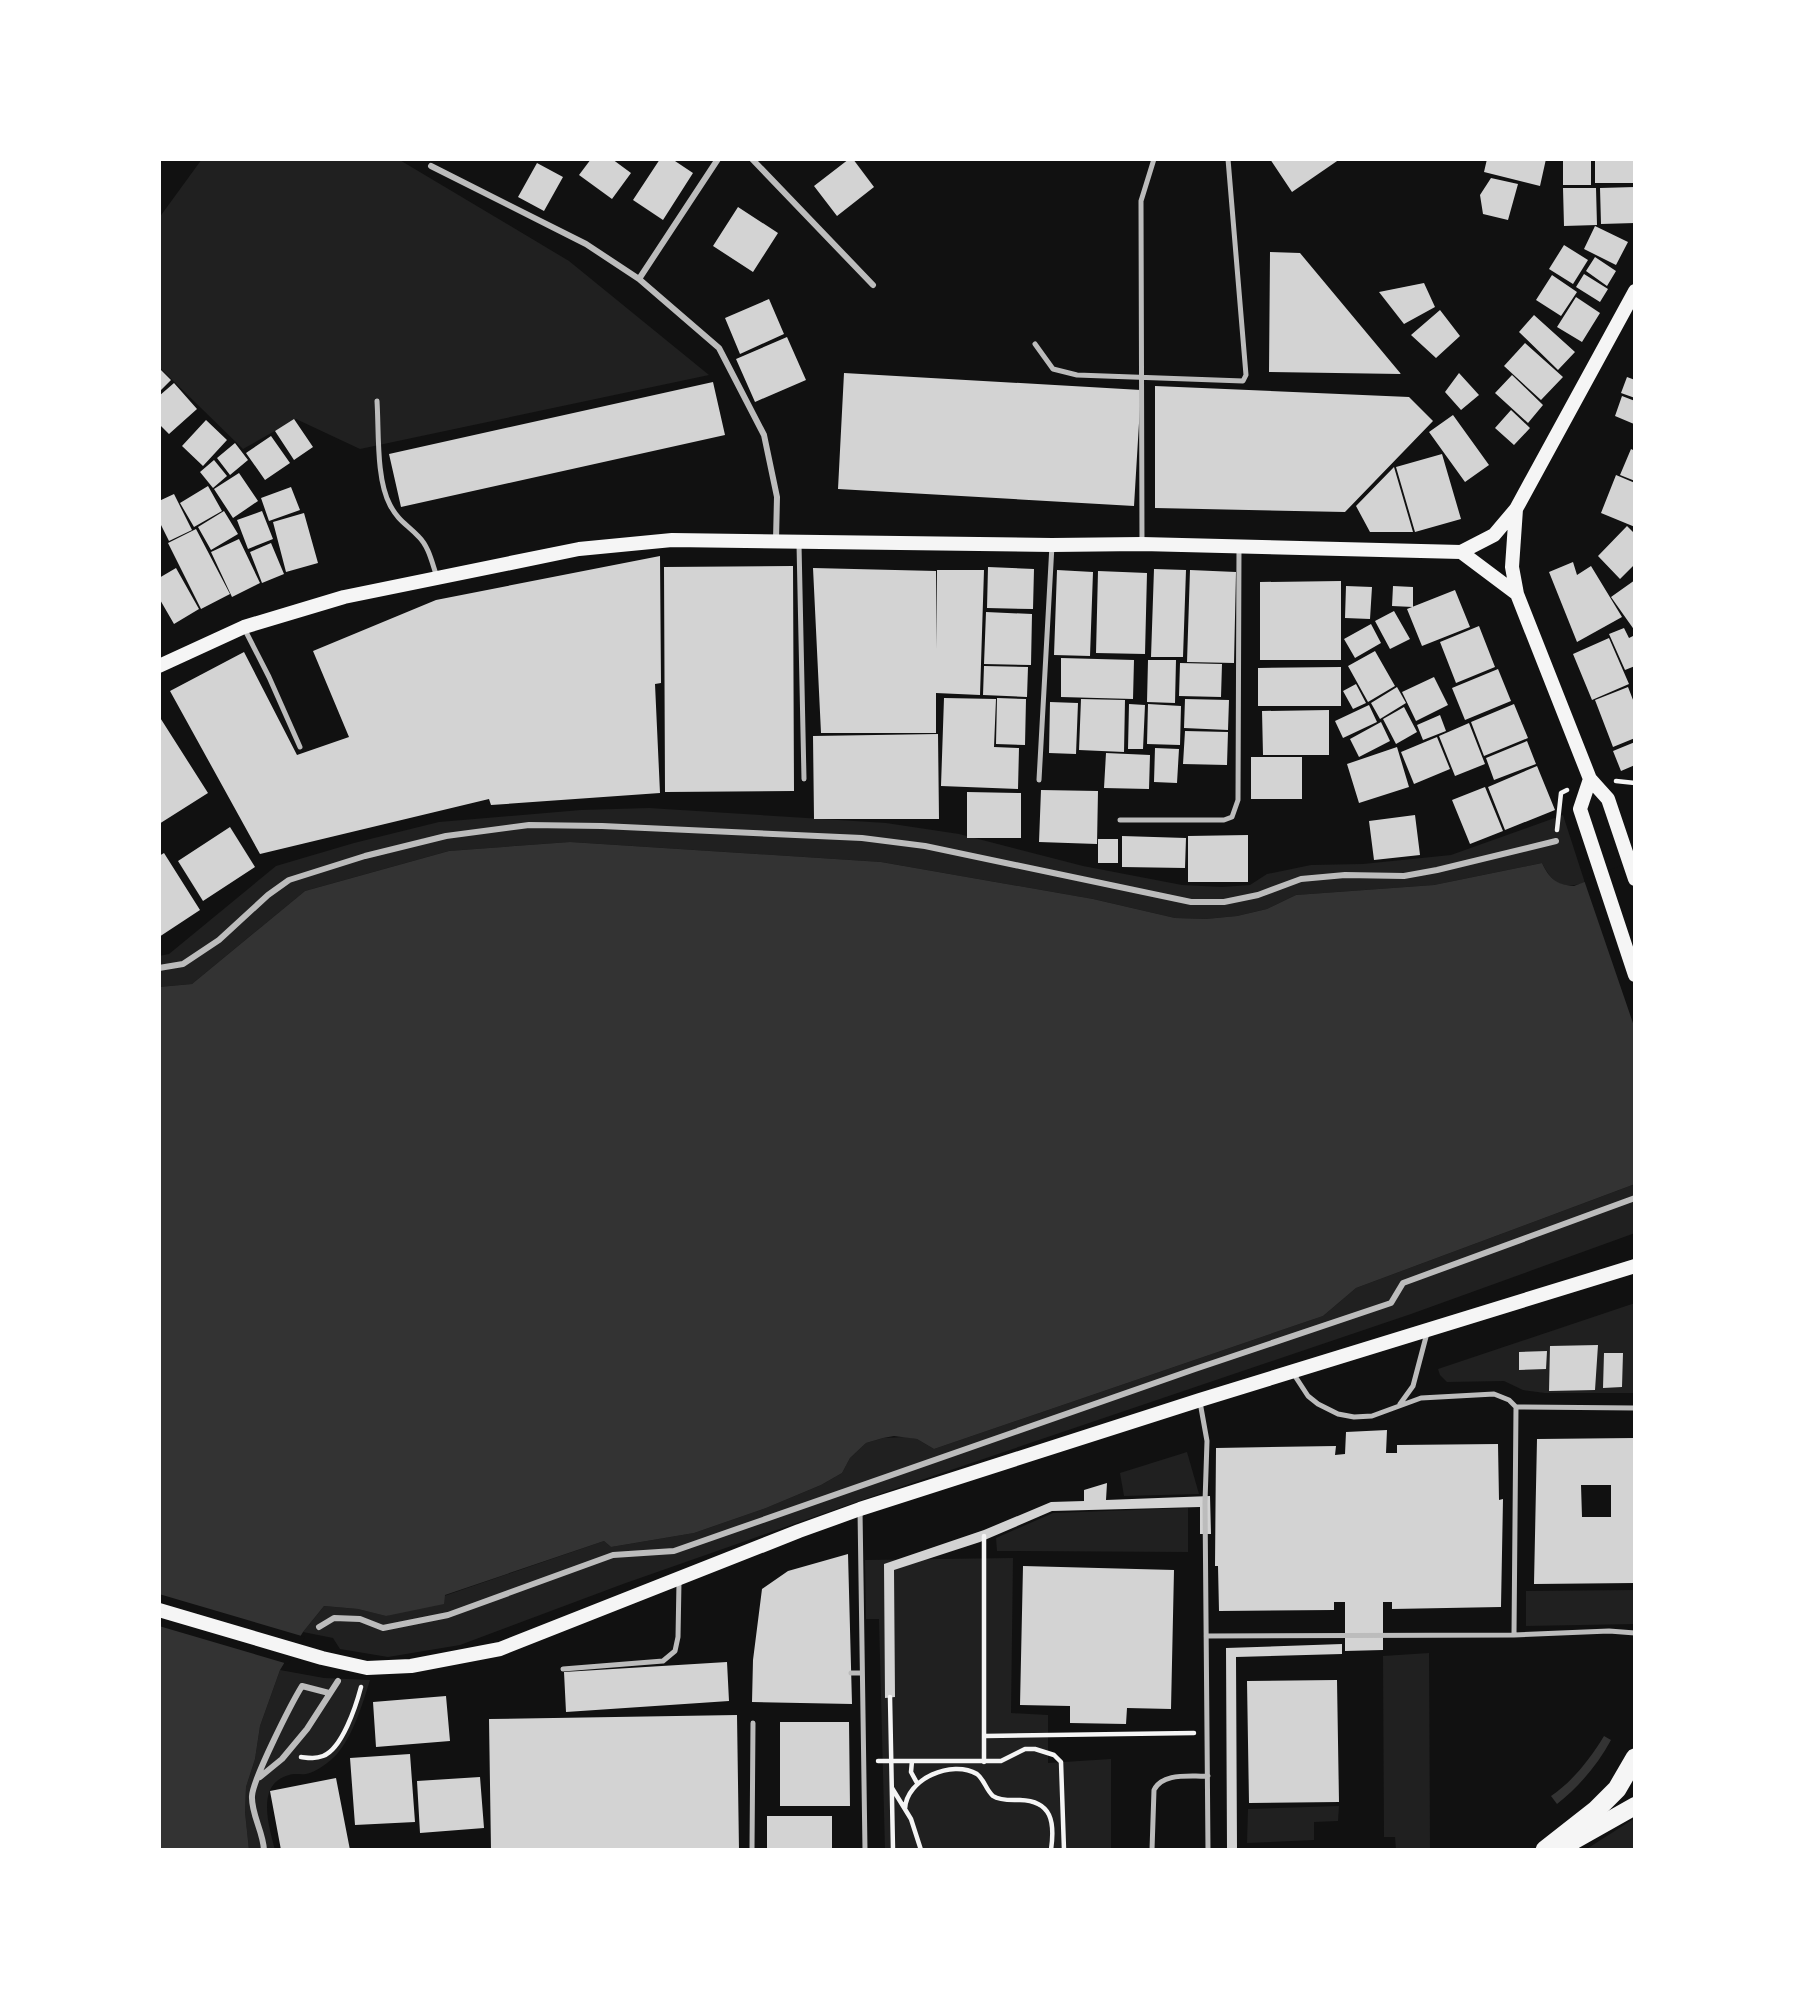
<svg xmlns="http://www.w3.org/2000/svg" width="1794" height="2009" viewBox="0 0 1794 2009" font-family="Spectral,serif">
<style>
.green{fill:#202020}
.water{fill:#333}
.pier{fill:#111}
.building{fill:#d3d3d3;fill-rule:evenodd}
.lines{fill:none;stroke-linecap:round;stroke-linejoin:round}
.path{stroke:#f5f5f5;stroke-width:4.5}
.service{stroke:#bcbcbc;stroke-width:5}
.pedestrian{stroke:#bcbcbc;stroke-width:6}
.secondary{stroke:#f5f5f5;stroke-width:14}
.primary{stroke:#f5f5f5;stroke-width:18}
.trunk{stroke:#f5f5f5;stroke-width:19}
</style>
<rect width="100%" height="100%" fill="#111"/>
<!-- green -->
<path class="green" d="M202 159H398L569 261 709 375 360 449 296 419 243 449 159 367V218Z
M649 808 886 823 959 834 1083 866 1182 885 1222 887 1250 885 1267 874 1311 865 1363 864 1451 855 1563 815 1585 883C1561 889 1553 884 1542 863L1434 885 1296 895 1267 909 1237 916 1206 919 1175 918 1093 899 881 862 570 842 449 851 305 891 192 984 159 987V956L169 954 276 866 354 843 439 822 581 810Z
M1635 1184V1233L1411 1314 865 1499 623 1584 460 1645 388 1657 340 1649 333 1638 303 1632 324 1606 358 1609 386 1616 604 1541 611 1547 694 1533 766 1508 821 1485 842 1473 850 1458 866 1443 883 1438 905 1437 917 1439 934 1449 1323 1316 1356 1288Z
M1635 1303V1393H1545L1523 1390 1504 1381 1447 1382 1440 1375 1438 1369Z
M1187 1452 1199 1494 1124 1496 1120 1473Z
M1188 1508V1552L997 1551 996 1538 1053 1513Z
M1013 1558 1011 1713 1048 1715V1763L1111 1759V1850H885L879 1619H866L865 1560Z
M1635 1590V1624L1526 1626V1591Z
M1429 1653 1430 1850H1396L1395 1837H1384L1383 1656Z
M280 1670 324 1678 370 1680C363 1703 353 1736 337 1754 330 1762 316 1772 306 1774 300 1775 295 1773 289 1775 255 1784 269 1826 275 1850H249L245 1812 246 1787 255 1759 260 1726Z
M1339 1806 1338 1821 1314 1822V1840L1247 1843 1248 1809Z
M1635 1818V1850H1585Z"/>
<!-- water -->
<path class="water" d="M570 842 881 862 1093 899 1175 918 1206 919 1237 916 1267 909 1296 895 1434 885 1542 863C1549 878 1556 885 1574 886L1635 863V1184L1356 1288 1323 1316 934 1449 917 1439 894 1436 883 1438 866 1443 850 1458 842 1473 821 1485 766 1508 694 1533 611 1547 604 1541 445 1595 444 1604 386 1616 358 1609 324 1606 303 1632 280 1670 260 1726 255 1759 246 1787 245 1812 249 1850H159V987L192 984 305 891 449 851Z
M1604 1736 1611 1740C1598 1764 1579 1787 1557 1804L1551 1796C1573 1781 1590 1759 1604 1736Z"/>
<!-- pier -->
<path class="pier" d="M1635 860V1029L1584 880Z
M159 1594 305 1637 288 1664 159 1626Z"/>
<!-- building -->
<path class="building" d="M591 159H612L631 173 612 199 579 175Z
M660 159H672L693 173 663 220 633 200Z
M849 159H853L874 187 837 216 814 186Z
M1270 159H1340L1292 192Z
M1487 159H1546L1540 186 1484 172Z
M1563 159H1591V185H1563Z
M1595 159H1635V183H1595Z
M537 163 563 177 544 211 518 197Z
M1491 178 1518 184 1508 220 1483 214 1480 195Z
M1635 187V223L1601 224 1600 188Z
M1563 188H1596L1597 225 1564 226Z
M738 207 778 233 753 272 713 246Z
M1595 226 1628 242 1616 265 1584 249Z
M1564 245 1588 260 1573 284 1549 269Z
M1270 252 1300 253 1401 374 1269 372Z
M1595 257 1616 271 1607 286 1586 271Z
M1584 274 1608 289 1600 302 1576 287Z
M1552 275 1577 292 1561 316 1536 300Z
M1424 283 1435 307 1404 324 1379 292Z
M1576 297 1600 313 1582 342 1557 327Z
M769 299 784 334 740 354 725 318Z
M1440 310 1460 336 1436 358 1411 335Z
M1534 315 1575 352 1558 370 1519 332Z
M787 337 806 380 755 402 736 359Z
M1525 343 1563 377 1541 400 1504 366Z
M159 368 171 380 159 392Z
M844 373 1141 390 1134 506 838 489Z
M1459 373 1479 395 1461 410 1445 392Z
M1512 375 1543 405 1528 423 1495 393Z
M1627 377 1635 380V398L1621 393Z
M713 382 725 435 401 507 389 454Z
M174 383 197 409 169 434 159 424V396Z
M1155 386 1409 397 1433 421 1345 512 1155 508Z
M1622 396 1635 401 1634 424 1615 416Z
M1511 410 1530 428 1514 445 1495 428Z
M1453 415 1489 465 1465 482 1429 432Z
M294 419 313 447 294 460 275 431Z
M206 420 227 440 203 466 182 446Z
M271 436 290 463 265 480 246 453Z
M235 443 248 460 230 475 217 458Z
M1631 449 1635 451V481L1620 475Z
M1442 454 1461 519 1415 532 1396 467Z
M214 460 227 476 213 488 200 472Z
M1394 467 1413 532H1370L1356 506Z
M239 473 258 501 233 518 214 489Z
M1616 475 1635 483V527L1601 513Z
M208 486 222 511 194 527 180 503Z
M291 487 300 510 269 521 261 498Z
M174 494 192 530 169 541 159 521V501Z
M224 511 238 534 211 550 198 527Z
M262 511 273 539 248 549 237 520Z
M304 513 318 563 286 572 273 522Z
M1627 526 1635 534V564L1620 579 1598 556Z
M196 529 230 594 201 609 168 543Z
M239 539 260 583 232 597 211 552Z
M271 543 284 574 262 583 250 552Z
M660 556 661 683 655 684 660 793 491 805 489 799 260 854 170 691 244 652 297 755 349 737 313 651 436 600Z
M1573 562 1577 575 1591 566 1622 617 1577 642 1549 572Z
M793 566 794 791 665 792 664 567Z
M988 567 1034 569 1033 609 987 608Z
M176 568 199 609 174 624 159 598V578Z
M813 568 936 571V649L937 570H984L980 695 936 693V733H821Z
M1154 569 1186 570 1183 657H1151Z
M1057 570 1093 572 1090 656 1054 655Z
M1190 570 1236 572 1234 663 1187 662Z
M1098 571 1147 573 1145 654 1096 653Z
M1635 580V631L1611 597Z
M1341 581V660H1260V582Z
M1346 586 1372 587 1370 619 1345 618Z
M1393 586 1413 587V607L1392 606Z
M1455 590 1470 627 1422 646 1407 609Z
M1394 611 1410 639 1390 649 1375 621Z
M986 612 1032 614 1031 665 984 664Z
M1371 624 1381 643 1355 658 1344 639Z
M1479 626 1495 667 1456 683 1440 642Z
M1624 628 1629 638 1635 635V666L1625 670 1609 634Z
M1609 638 1629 684 1592 700 1573 654Z
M1375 651 1395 686 1368 702 1348 666Z
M1061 658 1134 660 1133 699 1061 697Z
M1148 660H1176L1175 703 1147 702Z
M1180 663 1222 664 1221 697 1179 696Z
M984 666 1028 667 1027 697 983 695Z
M1341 667V706H1258V668Z
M1498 669 1511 701 1465 720 1452 688Z
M1434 677 1448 705 1416 721 1402 692Z
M1356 684 1366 703 1353 709 1343 691Z
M1397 687 1406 703 1380 719 1371 703Z
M1628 687 1635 705V738L1613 747 1595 700Z
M944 698 996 699 994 747 1019 748 1018 789 941 786Z
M997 698 1026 699 1025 745 996 744Z
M1081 699 1125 700 1124 752 1079 750Z
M1185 699 1229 700 1228 730 1184 728Z
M1050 702 1078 703 1076 754 1049 753Z
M1129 704 1145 705 1143 749H1128Z
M1148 704 1181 706 1180 745 1147 744Z
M1514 704 1528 738 1484 756 1471 722Z
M1369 705 1377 722 1343 738 1335 721Z
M1404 707 1417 732 1396 744 1383 719Z
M1329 710V755H1263L1262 711Z
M1440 715 1446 731 1423 740 1417 725Z
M159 716 208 793 159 824Z
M1381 722 1390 741 1359 757 1350 739Z
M1469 723 1485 764 1455 776 1439 736Z
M1185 731 1228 732 1227 765 1183 764Z
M938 734 939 819H814L813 736Z
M1437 737 1450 769 1414 784 1401 752Z
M1527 741 1536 764 1494 780 1486 758Z
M1635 742V765L1621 771 1613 751Z
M1397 747 1409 787 1359 803 1347 764Z
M1155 748 1179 749 1177 783 1154 782Z
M1106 753 1150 755 1149 789 1104 788Z
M1251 757H1302V799H1251Z
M1537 766 1555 810 1505 830 1488 787Z
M1485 787 1503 831 1470 844 1452 800Z
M1041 790 1098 791 1097 844 1039 842Z
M967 792 1021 793V838H967Z
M1415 815 1420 855 1374 860 1369 821Z
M230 827 255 867 203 901 178 861Z
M1248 835V882H1188V836Z
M1122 836 1186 838 1185 868 1122 867Z
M1098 839H1118V863H1098Z
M164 853 200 910 159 937V856Z
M1598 1345 1595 1390 1549 1391 1550 1346Z
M1547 1351 1546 1369 1519 1370V1352Z
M1604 1353H1623L1622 1387 1603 1388Z
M1387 1430 1386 1453H1397V1445L1498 1444 1499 1500 1503 1499 1501 1607 1392 1609V1602H1383V1650L1345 1651V1602H1334V1610L1219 1611 1218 1566H1215L1216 1448 1336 1446 1335 1455 1345 1454 1346 1432Z
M1635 1438V1583L1534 1584 1537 1439ZM1581 1485H1611V1517H1582Z
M1107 1483 1106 1500 1210 1496 1211 1534H1200V1507L1052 1511 980 1542 894 1570 895 1697 885 1698 884 1564 984 1530 1051 1502 1084 1501V1490Z
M848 1554 852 1704 752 1702 753 1660 762 1589 788 1571Z
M1023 1566 1174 1570 1171 1709 1127 1708 1126 1724 1070 1723V1706L1020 1705Z
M1342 1644V1654L1236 1657 1237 1850H1227L1226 1648Z
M727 1662 729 1701 566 1712 564 1672Z
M1337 1680 1339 1802 1249 1803 1247 1681Z
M446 1696 450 1741 376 1747 373 1702Z
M737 1715 739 1850H491L489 1719Z
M780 1722H849L850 1806H780Z
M410 1754 415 1822 355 1825 350 1758Z
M480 1777 484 1828 420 1833 417 1781Z
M336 1778 350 1850H281L270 1791Z
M767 1816H832V1850H767Z"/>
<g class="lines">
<!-- path -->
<path class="path" d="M1616 781 1635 783
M1557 830 1561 793 1567 790
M984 1536V1762
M890 1697 893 1850
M985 1736 1194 1733
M301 1757C309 1758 315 1759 323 1756 342 1749 356 1706 361 1687
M878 1761H1001L1025 1749H1035L1054 1755 1061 1762 1064 1850
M912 1761 911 1772 917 1783
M892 1788 911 1819 921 1850
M905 1809C906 1779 952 1759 977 1774 984 1779 986 1790 993 1796 1000 1801 1012 1800 1020 1800 1052 1801 1055 1822 1051 1850"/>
<!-- service -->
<path class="service" d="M1035 344 1053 369 1077 375 1243 381 1246 375 1228 159
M377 401C379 431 376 479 390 505 399 522 407 524 419 537 429 547 432 563 437 577
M1142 543 1141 201 1154 159
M799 544 804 779
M245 630 269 677 300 747
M1039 780 1052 545
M1120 820H1224L1232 817 1238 800 1239 548
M1293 1373 1308 1396 1318 1404 1338 1414 1354 1417 1372 1416 1421 1398 1494 1394 1509 1400 1516 1407 1514 1635
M1200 1402 1207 1441 1205 1502 1208 1850
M1400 1404 1413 1386 1427 1333
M1516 1407 1635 1408
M860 1510 865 1850
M1206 1636 1514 1635 1609 1631 1635 1633
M563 1669 663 1661 675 1651 678 1637 679 1582
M851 1673H861
M752 1850 753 1723
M1152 1850 1154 1790C1163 1772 1190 1777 1208 1776"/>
<!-- pedestrian -->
<path class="pedestrian" d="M752 159 873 285
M431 166 586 244 639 279 719 348 764 435 777 497 776 540
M639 279 718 159
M159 968 183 964 219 940 268 895 289 880 365 856 446 836 529 825 602 826 862 838 925 846 1191 902H1224L1258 895 1301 879 1345 875 1404 876 1437 870 1556 841
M319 1627 334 1618 360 1619 383 1628 448 1615 613 1555 674 1551 1195 1369 1391 1303 1403 1283 1635 1198
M260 1777 282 1759 307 1729 338 1681
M264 1850C263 1831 251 1814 252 1796 253 1779 291 1704 302 1686L329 1693"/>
<!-- secondary -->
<path class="secondary" d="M1516 509 1512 567 1517 594 1590 779 1608 799 1635 879
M1461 552 1517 594
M159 666 244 627 344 597 579 549 672 540 1052 545 1142 544 1461 552 1494 535 1516 509 1635 291
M1590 779 1580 809 1635 975
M159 1610 322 1658 367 1668 411 1666 500 1649 799 1531 860 1509 1200 1400 1635 1266"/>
<!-- primary -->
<path class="primary" d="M1557 1850 1635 1806"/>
<!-- trunk -->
<path class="trunk" d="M1545 1850 1596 1810 1617 1789 1635 1758"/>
</g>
<!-- border -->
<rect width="1794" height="2009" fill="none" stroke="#ffffff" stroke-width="322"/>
</svg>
